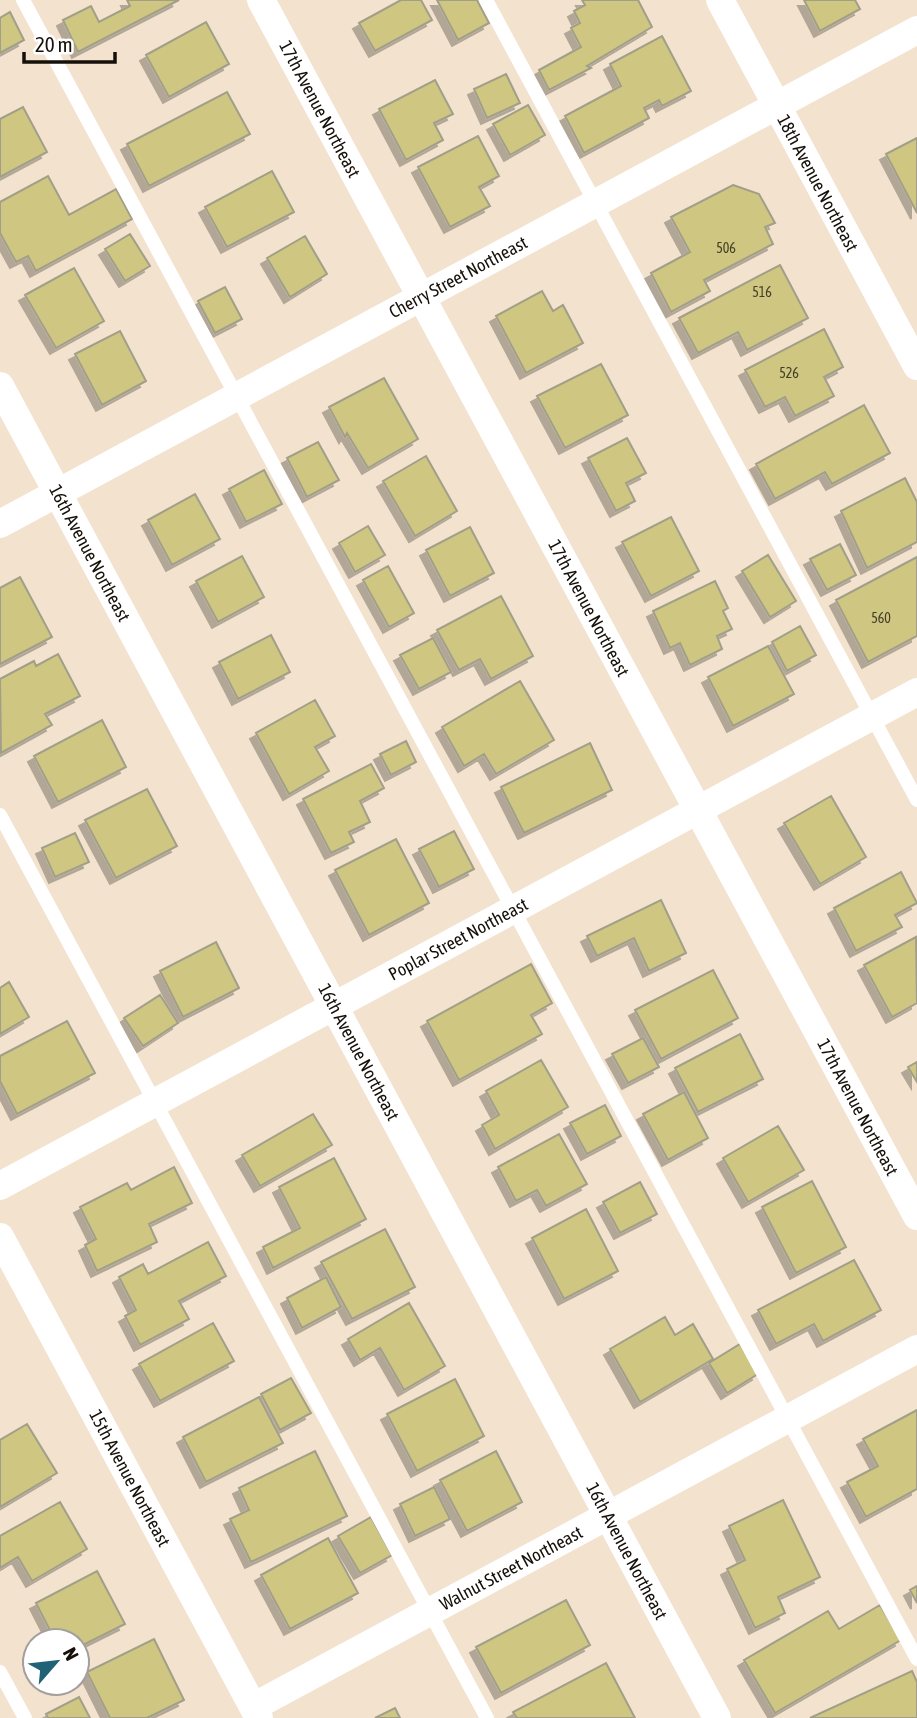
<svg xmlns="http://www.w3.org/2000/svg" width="917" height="1718" viewBox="0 0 917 1718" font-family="'Asap Condensed',sans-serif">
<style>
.building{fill:#cec681;stroke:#a29f89;stroke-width:2;filter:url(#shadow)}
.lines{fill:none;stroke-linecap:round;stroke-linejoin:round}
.lane{stroke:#fff;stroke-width:14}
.street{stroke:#fff;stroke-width:28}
.labels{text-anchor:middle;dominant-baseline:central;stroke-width:6;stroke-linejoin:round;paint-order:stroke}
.number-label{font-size:14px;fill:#443e28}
.street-label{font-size:18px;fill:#16100a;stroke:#fff}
</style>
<defs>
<filter id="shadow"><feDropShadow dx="-6" dy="6" stdDeviation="0" flood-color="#0004"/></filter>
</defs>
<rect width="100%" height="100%" fill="#f3e2ce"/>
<!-- building -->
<path class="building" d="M127 0H179L78 52 63 20 91 6 99 22 130 6Z
M401 0H421L432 20 375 51 359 23Z
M437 0H477L489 23 458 40Z
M582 0H638L652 27 587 66 591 68 549 90 539 70 581 47 571 28 580 23 574 11 585 5Z
M804 0H855L860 9 820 31Z
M10 12 24 40 0 53V18Z
M206 22 229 64 169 97 146 55Z
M662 36 691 91 662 106 659 100 644 108 649 118 584 153 565 116 621 86 610 64Z
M506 74 520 103 487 118 474 89Z
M435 80 453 114 434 123 443 140 406 160 379 109Z
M227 92 250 134 149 186 127 144Z
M528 105 545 135 510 155 493 124Z
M23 107 47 152 0 177V119Z
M478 136 499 176 479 187 490 206 450 227 418 167Z
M917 138V213L886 154Z
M272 171 294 212 227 247 205 207Z
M48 176 69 215 116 189 132 219 36 271 28 256 16 262 0 233V202Z
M733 185 759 194 775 223 765 227 773 244 704 280 710 291 671 312 651 273 690 252 671 217Z
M130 234 150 266 125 281 105 249Z
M305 236 327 274 290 297 267 258Z
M780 265 808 318 747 350 738 332 698 353 679 318Z
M74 268 104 321 56 348 25 295Z
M225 287 242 319 215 333 198 301Z
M542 291 553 311 563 305 583 343 526 373 496 316Z
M824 329 843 367 824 377 834 396 795 416 785 397 765 407 745 370Z
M120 331 146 381 102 405 75 354Z
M601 364 628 415 565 448 537 396Z
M384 378 418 439 368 468 347 433 345 437 329 407Z
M864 405 890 453 832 484 825 472 775 499 756 464Z
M627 438 646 473 626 483 635 501 616 511 588 458Z
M318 442 339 480 307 497 287 458Z
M426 456 457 511 415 536 383 481Z
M264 470 282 504 246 522 229 489Z
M905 478 917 502V542L867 568 841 511Z
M195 494 220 539 172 565 148 520Z
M671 517 699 571 651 596 622 542Z
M368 526 385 555 355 572 339 543Z
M470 527 494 573 450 596 426 550Z
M840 544 856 575 827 590 810 559Z
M768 555 796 601 770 617 742 571Z
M242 556 264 597 218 622 196 581Z
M917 557V636L868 662 836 600Z
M388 566 414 613 389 627 363 580Z
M20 577 52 637 0 664V588Z
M715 581 728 608 723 611 732 629 717 636 722 649 690 665 680 643 670 648 653 611Z
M501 596 533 656 491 679 480 659 459 670 437 630Z
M800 626 816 655 787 671 772 642Z
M271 635 290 672 238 699 219 662Z
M433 638 451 672 419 689 400 655Z
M768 646 794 694 733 726 708 677Z
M58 654 80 696 45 714 52 725 1 753 0 679 34 661 36 666Z
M520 681 554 740 496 774 484 754 464 766 442 727Z
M315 700 335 736 315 747 329 771 289 794 256 733Z
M102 720 126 767 58 802 34 756Z
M406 741 416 762 391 775 380 754Z
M590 743 612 790 524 833 501 787Z
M371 764 384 788 360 801 370 822 349 832 354 842 331 853 303 799Z
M147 789 177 846 116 878 85 820Z
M831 796 866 857 820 884 784 823Z
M454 831 474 869 439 887 419 849Z
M75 833 89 862 55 877 42 848Z
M396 839 429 903 369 935 335 870Z
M901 872 917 903 895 915 902 927 856 951 834 908Z
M661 900 686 953 649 971 634 938 597 956 587 936Z
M916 937 917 1003 892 1017 864 965Z
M216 942 239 988 183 1017 160 971Z
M531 964 552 1003 531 1015 542 1034 459 1080 427 1021Z
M713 970 738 1018 661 1059 635 1010Z
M9 982 29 1017 0 1034V988Z
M160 995 178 1023 143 1046 124 1018Z
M67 1021 95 1073 17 1114 0 1081V1056Z
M740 1034 763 1079 698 1112 675 1068Z
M643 1038 659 1067 628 1083 612 1054Z
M541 1060 568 1107 495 1149 482 1125 499 1115 486 1091Z
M917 1062V1082L908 1067Z
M684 1092 708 1138 668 1160 643 1114Z
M605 1105 621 1136 587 1154 570 1123Z
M313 1114 332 1145 260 1186 242 1155Z
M778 1126 804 1170 748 1202 723 1158Z
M559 1134 587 1184 546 1206 537 1190 516 1201 498 1167Z
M334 1158 366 1219 273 1268 263 1247 300 1228 279 1187Z
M174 1167 192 1203 149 1224 157 1242 97 1271 85 1245 96 1239 80 1207 127 1183 131 1190Z
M812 1181 846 1247 796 1273 762 1207Z
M640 1182 657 1214 620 1233 603 1202Z
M586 1209 618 1271 564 1299 532 1238Z
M385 1229 415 1287 352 1319 321 1262Z
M208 1242 226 1276 179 1301 189 1319 140 1345 125 1316 136 1310 119 1277 143 1264 148 1274Z
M854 1260 881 1310 823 1341 814 1324 776 1344 758 1310Z
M326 1277 341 1307 302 1328 287 1298Z
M409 1303 445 1366 404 1390 380 1348 360 1360 348 1339Z
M665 1317 675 1335 693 1324 713 1359 640 1402 610 1349Z
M213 1323 234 1361 160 1401 139 1364Z
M740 1344 758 1374 727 1393 709 1363Z
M291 1378 311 1413 280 1430 261 1394Z
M455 1379 484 1436 417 1471 387 1414Z
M259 1397 283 1443 206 1482 183 1437Z
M917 1410V1489L866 1517 847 1482 878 1466 863 1439Z
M27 1424 57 1473 0 1507V1440Z
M315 1451 347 1516 251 1562 230 1519 249 1510 239 1488Z
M496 1451 522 1502 467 1531 440 1480Z
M434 1487 450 1519 415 1536 400 1504Z
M783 1500 820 1577 778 1597 785 1613 755 1628 727 1569 745 1560 729 1526Z
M60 1502 87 1549 32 1581 18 1557 0 1568V1536Z
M371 1517 392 1555 360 1573 338 1536Z
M328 1538 358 1593 290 1629 261 1575Z
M97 1571 125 1624 77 1648V1641H48L54 1638 36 1603Z
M917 1586V1603L910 1590Z
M566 1600 590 1645 501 1693 476 1647Z
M880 1605 901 1640 775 1713 744 1660 828 1611 839 1629Z
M154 1639 184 1700 147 1718H110L87 1672Z
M606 1663 635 1718H517L513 1712Z
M912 1671 917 1682V1718H810Z
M79 1697 90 1718H48L46 1714Z
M395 1708 400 1718H375Z"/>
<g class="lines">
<!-- lane -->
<path class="lane" d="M23 0 917 1659
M486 0 917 800
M0 815 487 1718
M0 1672 25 1718"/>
<!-- street -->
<path class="street" d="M261 0 917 1216
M720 0 917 366
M0 386 717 1718
M0 524 917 30
M0 1186 917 692
M0 1237 259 1718
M253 1707 917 1349"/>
</g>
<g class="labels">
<!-- number labels -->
<g class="number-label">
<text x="726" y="248">506</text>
<text x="762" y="292">516</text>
<text x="789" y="373">526</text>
<text x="881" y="618">560</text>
</g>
<!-- street labels -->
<g class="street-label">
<text transform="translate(320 109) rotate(62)">17th Avenue Northeast</text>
<text transform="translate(818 183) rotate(62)">18th Avenue Northeast</text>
<text transform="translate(458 277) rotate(-28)">Cherry Street Northeast</text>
<text transform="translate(90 553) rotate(62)">16th Avenue Northeast</text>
<text transform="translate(589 608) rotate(62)">17th Avenue Northeast</text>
<text transform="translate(458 939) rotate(-28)">Poplar Street Northeast</text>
<text transform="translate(359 1052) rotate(62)">16th Avenue Northeast</text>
<text transform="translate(858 1107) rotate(62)">17th Avenue Northeast</text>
<text transform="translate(130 1478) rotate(62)">15th Avenue Northeast</text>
<text transform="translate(627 1551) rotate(62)">16th Avenue Northeast</text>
<text transform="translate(511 1568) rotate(-28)">Walnut Street Northeast</text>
</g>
</g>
<!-- north arrow -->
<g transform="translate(56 1662) rotate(62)"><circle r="33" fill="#ffffff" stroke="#a29f9d" stroke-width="2"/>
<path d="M0-5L12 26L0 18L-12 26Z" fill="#226277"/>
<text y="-10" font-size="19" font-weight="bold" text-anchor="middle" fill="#16100a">N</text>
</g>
<!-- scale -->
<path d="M24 52v10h91v-10" fill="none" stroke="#16100a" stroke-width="3.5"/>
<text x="35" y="52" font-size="21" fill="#16100a" stroke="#ffffff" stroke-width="5" paint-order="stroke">20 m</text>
</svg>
